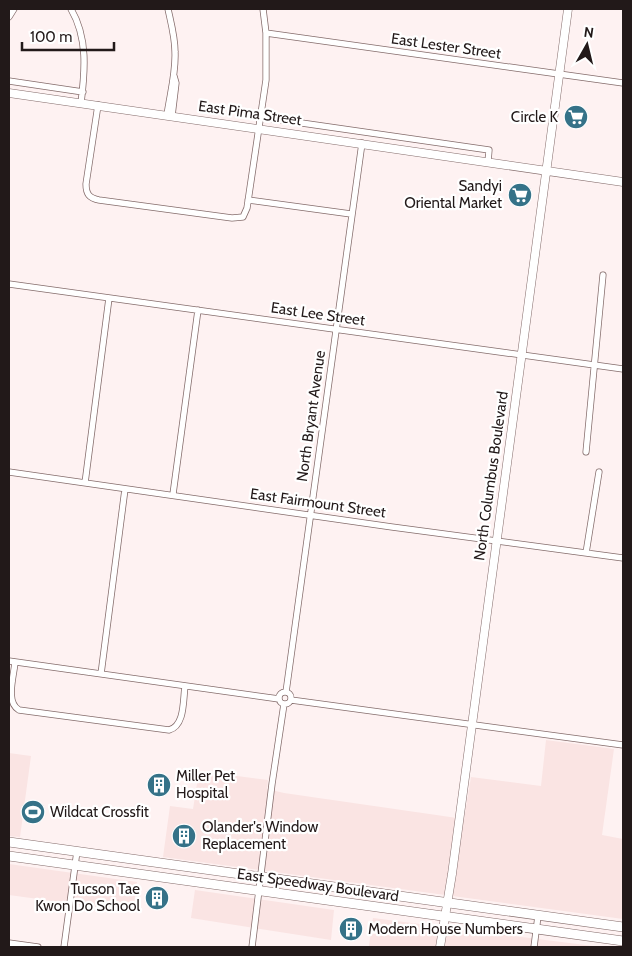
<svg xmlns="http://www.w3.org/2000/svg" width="632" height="956" viewBox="0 0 632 956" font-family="Cabin,sans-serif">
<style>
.built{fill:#fae4e3}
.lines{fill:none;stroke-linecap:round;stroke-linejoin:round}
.minor-casing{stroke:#846c6b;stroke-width:7}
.tertiary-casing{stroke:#846c6b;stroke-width:9}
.primary-casing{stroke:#846c6b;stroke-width:10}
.minor{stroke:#fff;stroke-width:5.5}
.tertiary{stroke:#fff;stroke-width:8}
.primary{stroke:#fff;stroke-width:9}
.labels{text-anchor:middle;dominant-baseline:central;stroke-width:4.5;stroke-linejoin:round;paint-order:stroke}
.street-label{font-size:15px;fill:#221919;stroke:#fff}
.poi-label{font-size:15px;fill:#221919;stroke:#fff;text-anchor:start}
</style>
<rect width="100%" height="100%" fill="#fef2f2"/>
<!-- built -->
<path class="built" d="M546 740 614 749 602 835 623 839V919L163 857 170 806 193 809 199 771 268 780 267 789 284 793 464 819 471 777 541 786Z
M9 753 31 756 20 837 9 836Z
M9 864 137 882 133 912 9 895Z
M195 890 334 910 331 940 191 918Z
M373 918 593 946 592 947H378L369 946Z"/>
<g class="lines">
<!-- minor casing -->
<g class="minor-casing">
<path id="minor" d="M71 9C88 38 85 71 81 103
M9 17 14 9
M266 33 623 83
M9 81 83 92
M98 105 86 184C86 194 89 198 99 200L232 218 243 217 247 208 266 80V33L263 9
M167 115C170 94 176 73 175 52 175 37 171 23 168 9
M172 116 176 83 174 76
M260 117 489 150 488 162
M248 200 351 214
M9 284 623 369
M586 452 603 275
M9 472 392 527 623 558
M85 483 109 298
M173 494 198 310
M586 553 599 472
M9 661 279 699
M15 662C14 676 5 702 19 710L169 730C185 726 183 700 185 686
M101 674 125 489
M279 698a6 6 0 1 1 12 0a6 6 0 1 1-12 0Z
M286 692 362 143
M291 700 623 745
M9 943 38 947
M64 947 77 851
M252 947 272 784 284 704
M534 947 538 916"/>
</g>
<!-- tertiary casing -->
<g class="tertiary-casing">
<path id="tertiary" d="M9 93 623 182
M440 947 452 874 568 9"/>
</g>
<!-- primary casing -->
<g class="primary-casing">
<path id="primary" d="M9 842 623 927
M9 856 623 941"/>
</g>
<!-- minor -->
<use href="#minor" class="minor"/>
<!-- tertiary -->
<use href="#tertiary" class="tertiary"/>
<!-- primary -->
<use href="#primary" class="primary"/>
</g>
<!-- icons -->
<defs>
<g id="supermarket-disc" transform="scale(1.25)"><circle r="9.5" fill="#357288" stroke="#fff"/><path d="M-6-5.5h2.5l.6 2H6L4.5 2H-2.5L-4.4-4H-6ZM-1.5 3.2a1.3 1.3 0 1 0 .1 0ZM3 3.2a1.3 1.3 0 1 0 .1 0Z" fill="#fff"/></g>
<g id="building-disc" transform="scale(1.25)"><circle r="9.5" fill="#357288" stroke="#fff"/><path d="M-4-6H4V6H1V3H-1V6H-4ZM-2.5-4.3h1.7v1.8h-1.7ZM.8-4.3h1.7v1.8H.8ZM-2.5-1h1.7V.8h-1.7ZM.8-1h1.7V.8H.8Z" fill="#fff"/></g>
<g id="stadium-disc" transform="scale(1.25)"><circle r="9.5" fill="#357288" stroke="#fff"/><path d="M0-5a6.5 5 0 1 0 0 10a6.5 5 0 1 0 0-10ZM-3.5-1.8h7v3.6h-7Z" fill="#fff"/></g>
</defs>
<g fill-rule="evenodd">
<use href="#supermarket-disc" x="576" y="117"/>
<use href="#supermarket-disc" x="520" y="195"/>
<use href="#building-disc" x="159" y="785"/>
<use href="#stadium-disc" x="33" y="812"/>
<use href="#building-disc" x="184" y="836"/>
<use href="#building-disc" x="157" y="898"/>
<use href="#building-disc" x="351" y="929"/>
</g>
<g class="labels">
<!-- street labels -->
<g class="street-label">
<text transform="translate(446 46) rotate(8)">East Lester Street</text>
<text transform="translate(250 113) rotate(8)">East Pima Street</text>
<text transform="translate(318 314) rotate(8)">East Lee Street</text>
<text transform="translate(311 416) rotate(-82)">North Bryant Avenue</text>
<text transform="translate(491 476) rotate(-82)">North Columbus Boulevard</text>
<text transform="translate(318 503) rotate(8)">East Fairmount Street</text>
<text transform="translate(318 885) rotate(8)">East Speedway Boulevard</text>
</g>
<!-- poi labels -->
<g class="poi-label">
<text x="558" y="117" text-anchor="end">Circle K</text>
<text x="502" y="186" text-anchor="end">Sandyi<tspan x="502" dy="17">Oriental Market</tspan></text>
<text x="176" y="776">Miller Pet<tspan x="176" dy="17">Hospital</tspan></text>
<text x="50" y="812">Wildcat Crossfit</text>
<text x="202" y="827">Olander's Window<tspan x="202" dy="17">Replacement</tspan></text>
<text x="140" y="889" text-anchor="end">Tucson Tae<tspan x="140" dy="17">Kwon Do School</tspan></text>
<text x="368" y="929">Modern House Numbers</text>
</g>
</g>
<!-- border -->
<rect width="632" height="956" fill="none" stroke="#221919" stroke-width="20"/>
<!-- north arrow -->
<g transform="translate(587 45) rotate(8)" stroke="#ffffff" stroke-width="4" paint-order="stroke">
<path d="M0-4L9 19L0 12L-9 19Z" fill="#221919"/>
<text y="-8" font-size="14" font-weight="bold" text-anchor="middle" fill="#221919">N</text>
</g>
<!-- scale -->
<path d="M22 42v8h92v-8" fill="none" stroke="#221919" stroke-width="2.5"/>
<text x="30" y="42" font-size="15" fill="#221919" stroke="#ffffff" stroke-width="4" paint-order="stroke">100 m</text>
</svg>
